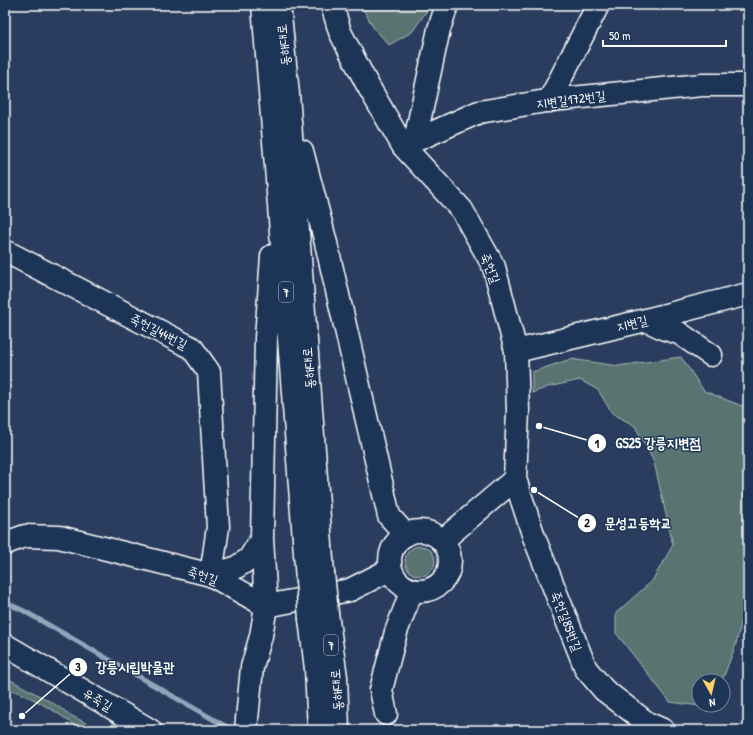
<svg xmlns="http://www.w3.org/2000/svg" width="753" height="735" viewBox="0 0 753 735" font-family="'Patrick Hand','Poor Story',sans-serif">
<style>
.green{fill:#587370;stroke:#acb9b8}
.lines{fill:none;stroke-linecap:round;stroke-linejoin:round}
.stream{stroke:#90a6bb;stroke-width:5}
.minor-casing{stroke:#fff;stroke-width:25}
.major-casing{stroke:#fff;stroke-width:25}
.minor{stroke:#1d3557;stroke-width:22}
.major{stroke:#1d3557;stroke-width:22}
.major-bridge-casing{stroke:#fff;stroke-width:25;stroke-linecap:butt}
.major-bridge{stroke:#1d3557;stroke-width:22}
.labels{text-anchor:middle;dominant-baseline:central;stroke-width:3;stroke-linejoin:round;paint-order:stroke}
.shield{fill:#1d3557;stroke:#bbc2cd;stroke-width:1}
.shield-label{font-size:12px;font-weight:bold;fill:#fff}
.street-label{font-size:13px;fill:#fff;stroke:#1d3557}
.leader{fill:none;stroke:#fff;stroke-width:1.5}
.callout-dot{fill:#fff;stroke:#1d3557;stroke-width:1.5}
.mark-label{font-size:12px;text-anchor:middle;font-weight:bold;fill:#111}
.callout-label{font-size:14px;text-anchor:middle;font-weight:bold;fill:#fff;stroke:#1d3557;stroke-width:3;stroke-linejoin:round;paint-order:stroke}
</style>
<rect width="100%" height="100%" fill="#2b3d5f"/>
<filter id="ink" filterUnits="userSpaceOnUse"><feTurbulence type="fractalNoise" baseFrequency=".025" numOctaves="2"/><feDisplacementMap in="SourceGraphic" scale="8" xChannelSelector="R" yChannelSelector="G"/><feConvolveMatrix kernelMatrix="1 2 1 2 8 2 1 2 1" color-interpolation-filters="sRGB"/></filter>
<g filter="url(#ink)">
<!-- green -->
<path class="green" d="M361 5H431L412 32 389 45 373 27Z
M681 357 704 391 742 406 748 402V601L746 602 736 644 722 681H699V705H700V706L670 702 616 633V613L652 581 673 545 654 462 635 426 612 413 598 390 580 380 548 387 532 393V372L571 359 618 366Z
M405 561a15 15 0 1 1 30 0a15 15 0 1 1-30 0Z
M5 677 53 703 72 716 92 726 106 730H81L56 712 33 699 5 687Z"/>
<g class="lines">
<!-- stream -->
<path class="stream" d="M5 602 24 611 232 730"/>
<!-- minor casing -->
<g class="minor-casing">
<path id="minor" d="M332 5 340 32 367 84 403 146 462 210 494 267 516 351 518 411 515 479 442 541
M549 101 598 5
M415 140 439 29 447 5
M403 146 479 112 552 100 702 85H748
M5 251 192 348 209 372 218 527 211 575
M646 320 665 329 679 333 711 355
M516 351 646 320 748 294
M515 479 534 537 586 669 604 690 647 723 663 730
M390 561a30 30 0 1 1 60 0a30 30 0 1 1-60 0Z
M5 544 6 543 25 536 59 537 211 575 266 606 350 590 391 569
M5 645 150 730
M386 714 381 690 396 632 412 590
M246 730 252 667 261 636 266 606"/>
</g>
<!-- major casing -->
<g class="major-casing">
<path id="major" d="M263 5 277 179 307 580
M279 5 288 94 323 573
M302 151 326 243 389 516 406 535
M211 575 235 568 249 559 262 538
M266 606 262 538 266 338 272 256
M327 613 336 677 338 730
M310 619 316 669 319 730"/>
</g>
<!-- minor -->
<use href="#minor" class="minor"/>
<!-- major -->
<use href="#major" class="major"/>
<!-- major-bridge casing -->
<g class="major-bridge-casing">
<path id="major-bridge" d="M323 573 327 613
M307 580 310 619"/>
</g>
<!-- major-bridge -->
<use href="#major-bridge" class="major-bridge"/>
</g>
</g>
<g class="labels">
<!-- shield labels -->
<g class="shield">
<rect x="279" y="282" width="14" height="20" rx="3"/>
<rect x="324" y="635" width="14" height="20" rx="3"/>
</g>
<g class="shield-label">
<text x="286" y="292">7</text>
<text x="331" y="645">7</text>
</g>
<!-- street labels -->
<g class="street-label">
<text transform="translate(283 45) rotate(-96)">동해대로</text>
<text transform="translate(571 99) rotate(-7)">지변길172번길</text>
<text transform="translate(491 268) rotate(68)">죽헌길</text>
<text transform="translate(632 323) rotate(-14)">지변길</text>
<text transform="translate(159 331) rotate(27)">죽헌길44번길</text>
<text transform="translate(308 368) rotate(-94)">동해대로</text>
<text transform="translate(203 575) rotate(19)">죽헌길</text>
<text transform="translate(567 621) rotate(69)">죽헌길85번길</text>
<text transform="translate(336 690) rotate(-94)">동해대로</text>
<text transform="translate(98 699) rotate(31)">유죽길</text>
</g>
</g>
<!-- callouts -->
<path class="leader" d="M539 426L597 443M534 490L587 523M22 716L78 667"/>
<g class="callout-dot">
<circle cx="539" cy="426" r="4"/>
<circle cx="534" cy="490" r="4"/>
<circle cx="22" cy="716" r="4"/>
<circle cx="597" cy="443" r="10"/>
<circle cx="587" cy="523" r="10"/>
<circle cx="78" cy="667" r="10"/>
</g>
<g class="mark-label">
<text x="597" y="448">1</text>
<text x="587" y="527">2</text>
<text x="78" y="671">3</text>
</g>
<g class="callout-label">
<text x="658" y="448">GS25 강릉지변점</text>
<text x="638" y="528">문성고등학교</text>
<text x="135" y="672">강릉시립박물관</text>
</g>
<!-- margin -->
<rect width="753" height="735" fill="none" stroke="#1d3557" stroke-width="20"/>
<rect x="10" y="10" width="733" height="715" fill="none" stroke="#fff" stroke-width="1.5" filter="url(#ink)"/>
<!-- north arrow -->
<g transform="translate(711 693) rotate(172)"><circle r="19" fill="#1d3557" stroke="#77869a"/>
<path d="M0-3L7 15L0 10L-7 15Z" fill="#ffd166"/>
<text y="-6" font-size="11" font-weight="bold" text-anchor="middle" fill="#ffffff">N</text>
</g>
<!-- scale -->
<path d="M603 40v6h123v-6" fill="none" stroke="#ffffff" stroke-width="2"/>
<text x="609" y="40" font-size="12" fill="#ffffff" stroke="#1d3557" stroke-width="3" paint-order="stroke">50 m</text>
</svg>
